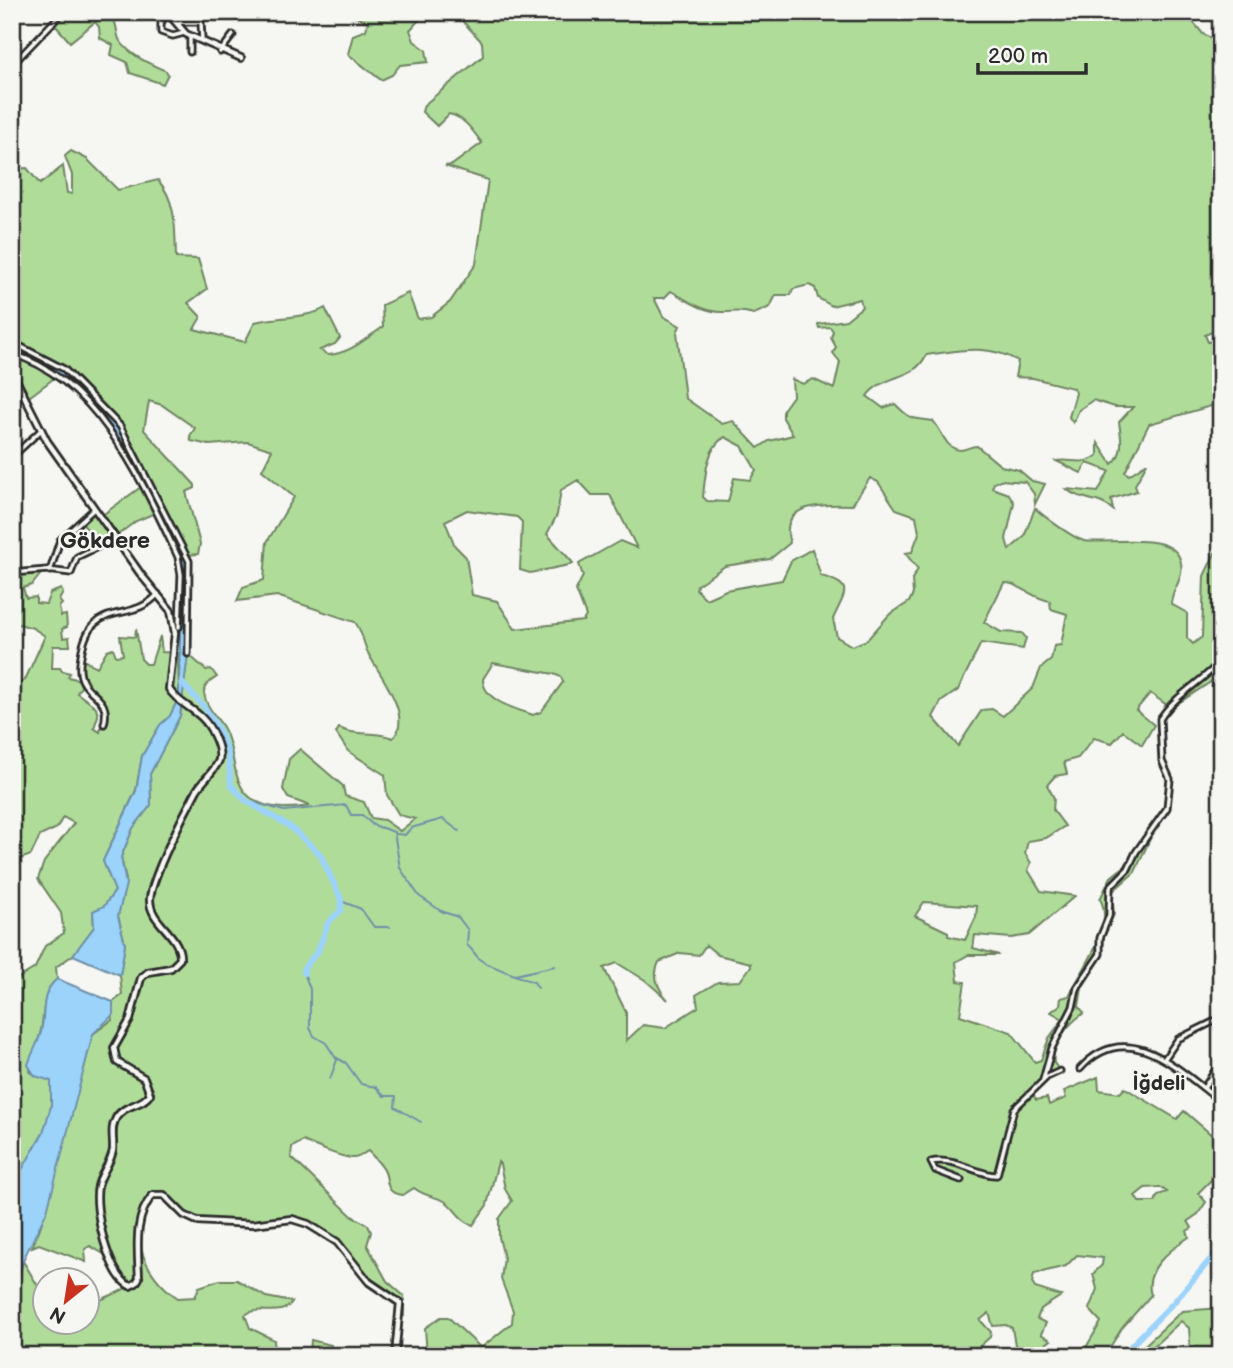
<svg xmlns="http://www.w3.org/2000/svg" width="1233" height="1368" viewBox="0 0 1233 1368" font-family="'Balsamiq Sans',sans-serif">
<style>
.green{fill:#b0dc9a;stroke:#6e8462;stroke-width:2;fill-rule:evenodd}
.water{fill:#9cd3fb;stroke:#6f90a8;stroke-width:2}
.lines{fill:none;stroke-linecap:round;stroke-linejoin:round}
.stream{stroke:#6f90a8;stroke-width:2}
.river{stroke:#9cd3fb;stroke-width:6}
.minor-casing{stroke:#2b2b2b;stroke-width:9}
.tertiary-casing{stroke:#2b2b2b;stroke-width:10}
.minor{stroke:#f6f6f2;stroke-width:3.5}
.tertiary{stroke:#f6f6f2;stroke-width:4.5}
.labels{text-anchor:middle;dominant-baseline:central;stroke-width:5;stroke-linejoin:round;paint-order:stroke}
.neighbourhood-label{font-size:21px;font-weight:bold;fill:#2b2b2b;stroke:#f6f6f2}
.quarter-label{font-size:23px;font-weight:bold;fill:#2b2b2b;stroke:#f6f6f2}
</style>
<rect width="100%" height="100%" fill="#f6f6f2"/>
<filter id="ink" filterUnits="userSpaceOnUse"><feTurbulence type="fractalNoise" baseFrequency=".0143" numOctaves="2"/><feDisplacementMap in="SourceGraphic" scale="14" xChannelSelector="R" yChannelSelector="G"/><feConvolveMatrix kernelMatrix="1 2 1 2 8 2 1 2 1" color-interpolation-filters="sRGB"/></filter>
<g filter="url(#ink)">
<!-- green -->
<path class="green" d="M63 12C73 12 79 16 89 18 97 19 101 12 110 17 119 23 115 33 120 41 131 56 150 64 166 71L168 74 163 84 130 73 127 62 111 55 113 45 100 38 99 27 95 22 70 42 55 25 49 27Z
M355 12H426L410 30 414 41 426 50 428 62 400 65 392 75 381 80 348 54 353 35 366 30 368 22 354 16Z
M454 12H1185L1203 34 1221 43V328L1205 335 1208 342 1221 339V403L1149 424 1125 472 1129 475 1147 463 1135 485 1137 491 1111 499 1113 510C1097 496 1082 502 1066 489L1098 492 1109 471 1087 463 1081 473 1056 461C1071 458 1084 467 1098 455V443L1112 464C1125 453 1121 436 1119 422L1133 407H1115L1093 400 1079 410 1073 423 1069 417 1076 393 1073 388 1033 378 1015 377 1018 361C987 343 957 351 926 355 915 381 884 373 867 396L883 408 895 404C911 420 910 418 933 421 943 431 944 448 960 450 966 450 970 446 977 446L1001 466 1019 470 1032 481 1045 484 1035 504 1034 494 1025 482 1001 480 994 483 992 488 1009 494 1014 503 1006 539 1009 550 1024 537 1035 508C1043 516 1073 538 1084 541 1107 545 1176 529 1181 563 1184 579 1172 589 1171 604L1187 613V638L1193 644 1202 637 1204 576 1221 541V669L1212 681 1171 708 1150 693 1136 710 1154 725 1142 745 1123 731 1112 743 1094 738 1078 758 1064 762 1067 774 1055 776 1047 785 1054 798 1053 810 1065 826 1046 838 1028 841 1025 853 1031 863 1028 870 1041 891 1075 896 1029 935 1011 938 975 935 973 948 999 955H968L956 962 958 981 965 982 960 1015 1011 1032 1035 1062 1041 1060 1049 1038 1063 1019 1051 1012 1060 1005 1061 998 1069 996C1080 972 1116 927 1100 899L1111 877 1125 866 1135 848 1159 819 1135 872 1112 892 1114 914 1104 937 1102 957 1082 988 1079 1006 1084 1013C1069 1023 1051 1044 1054 1063L1060 1071 1050 1075 1032 1092 1036 1100 1047 1098 1049 1105 1066 1098 1064 1091 1098 1077 1099 1090 1120 1093 1125 1088 1177 1119 1184 1111 1221 1143V1170L1198 1193 1206 1202 1198 1214 1188 1221 1192 1228 1187 1231 1189 1237C1170 1250 1143 1270 1151 1295L1122 1328 1105 1355 1081 1356 1101 1322 1089 1309 1097 1289 1093 1274 1102 1265 1103 1258 1077 1255 1066 1266 1034 1274 1032 1283 1035 1288 1061 1296 1041 1309 1037 1319 1046 1323 1041 1334 1051 1340 1030 1356H1017L1021 1349 1015 1345 1012 1328 1006 1325 993 1326 989 1313 980 1320 991 1332 990 1337 980 1346 978 1352 966 1356H427L425 1328 441 1317H448L481 1348 512 1323 513 1311 501 1279 504 1258 499 1237V1219L512 1201 505 1189 500 1164 498 1162 487 1205 473 1225C460 1221 456 1209 446 1202 437 1196 427 1198 414 1188L403 1195C383 1193 390 1181 384 1170 380 1163 374 1157 368 1151 363 1153 360 1158 353 1158 345 1159 312 1145 303 1141L292 1147 291 1157 352 1216 368 1225 371 1232 367 1245 387 1281 404 1296V1316H401L400 1303 377 1289 342 1246 297 1220 262 1224 192 1219 169 1198 156 1194C123 1226 143 1276 178 1298L195 1297 199 1287 220 1280H237L266 1297 292 1302C281 1319 258 1304 245 1315L250 1328 274 1340 275 1354 12 1356V1300L23 1261 45 1298 46 1322H88C88 1296 110 1300 129 1286L107 1256 90 1246 85 1249 86 1262 39 1244 32 1247C46 1218 50 1189 59 1159 70 1118 82 1076 93 1034L112 1020 113 1002 122 995 120 975 125 944 118 916 126 880 121 857 133 828 151 805 150 774 180 716 188 654 206 670 211 669 217 677C211 681 203 685 204 693 206 707 216 716 223 727 236 748 230 782 251 798 268 810 290 809 310 806L288 798 283 789 289 759 300 749 343 786 345 796 364 802 371 818 384 820 400 831 415 819 399 815 387 795 385 775 348 751 336 733 339 728C357 737 374 730 393 738 414 716 378 673 368 653 363 642 362 631 355 622L277 596 237 601 243 587 264 580 267 542 294 497 262 470 272 450 248 442 209 445 191 441 190 436 195 428 162 405 149 401 144 430 195 485V488L186 492 200 544 198 554 187 555 135 453 52 361 12 342V169L27 168 40 184 63 166 67 193 72 194V175L65 156 71 151 87 159 118 190 158 180C177 202 175 230 176 258L198 259 207 289 188 303 201 317 194 329 245 342 255 322C276 317 309 318 325 308L340 338 335 344 320 350 328 355C351 353 365 339 383 327L382 305 408 293 418 319 431 317 450 302 476 264 488 180 445 166 452 165 482 143C473 131 464 117 449 114L437 126 422 112 424 105 483 56 482 42ZM809 285 815 288 818 298 832 306 860 299 862 307 846 320 818 324 819 328 830 327 833 331 831 338 836 347 833 353 840 362 834 389 813 379 803 384 792 379 793 396 783 410V418L793 435 769 441 758 448 733 421 722 424 685 398 677 332 680 326 663 316 654 298H664L671 291C687 300 703 312 722 312 738 312 738 310 754 314L770 307 776 295H791L793 289ZM725 437 742 446 756 470 750 480 734 478 728 502 707 501 703 497C705 478 706 447 725 437ZM870 478 878 482 896 509 916 516 919 533 912 552 905 553 918 569 912 579 913 594 909 602 889 615 867 640 852 646 837 637 833 619C845 592 855 585 821 576L812 549 791 561 782 580 726 590 706 599 696 589 697 585 725 566 770 559 790 543C777 502 826 504 852 505ZM578 480 592 495H610L637 548 620 541 579 564 583 576 576 590 586 616 583 621 515 629 497 601 472 595 466 557 455 546 445 521 467 510 517 517 522 522 520 570 530 573 569 565 573 563 547 534 557 515 561 490ZM1004 583C1018 582 1031 598 1050 601L1051 609 1067 614 1061 645 1054 646 1051 660 1041 668 1033 688 1003 716 992 709 982 710 958 746 933 717 941 702 958 690 981 643 1023 649 1026 638 1022 633 1001 632 984 622ZM493 663 554 674 561 677 563 682 541 712 533 715C516 709 483 701 483 679ZM924 902 977 906 976 917 965 940 948 936V932L915 916ZM706 945 718 955 751 963V966L740 981 718 982 696 995 698 1007 665 1028 643 1025 626 1041V1012L604 968 617 963 645 980 668 1000C659 990 651 977 659 962L680 953 699 955ZM1160 1187 1167 1192 1158 1195 1155 1202H1139L1135 1196 1145 1188Z
M12 353 57 376 25 400 12 372Z
M141 487 155 513 136 521 102 547 80 521 94 509 101 516Z
M44 570 32 585 23 588 26 598 36 597V603L46 604 50 593 61 589 63 593 59 600 62 604 59 607 61 616 66 615 67 627 62 629 63 638 69 637 70 646H53L52 668H60L62 671 70 673 68 677 80 680 81 659 97 667 107 650 113 648 116 656 123 655 120 636 135 637 136 629 141 659 146 664H151L160 636 162 652 178 653 179 697 170 716 157 730 142 756 136 790 103 861 115 891 104 906 93 913 94 927 73 955 56 967 57 979C41 992 45 1011 41 1030 38 1045 31 1056 30 1072L51 1081C59 1116 32 1160 12 1187V982L35 968 45 946 64 933 61 913 38 879 44 862 74 823 63 817 57 828 40 836 31 855 12 862V688L25 680 45 636 33 628 19 624 12 629V591L19 589 17 582 12 583V573ZM82 685 92 691 105 709 100 732 94 728 98 716 96 707 77 693Z
M1221 1308V1323L1217 1328 1221 1331V1356H1191L1189 1328 1181 1321 1143 1356H1128L1146 1344 1182 1311Z
M311 1340 331 1345 330 1356H306L310 1352Z"/>
<!-- water -->
<path class="water" d="M12 342 64 369 114 418 189 561 188 654 180 716 150 774 151 805 133 828 121 857 126 884 118 916 125 944 120 975 73 955 94 927 93 911 104 906 115 891 103 861 136 791 142 756 160 725 170 716 179 697 181 575 176 552 107 424 57 376 12 353Z
M57 979 113 1002V1015L93 1034 47 1211 24 1258 12 1300V1187L43 1133 51 1106V1081L35 1076 28 1065C31 1054 38 1044 41 1032 46 1013 39 994 57 979Z"/>
<g class="lines">
<!-- stream -->
<path class="stream" d="M245 800 284 811 346 805 351 815H362L373 825 394 832 400 868 419 896 441 911 458 917 468 930 467 945C473 950 476 957 482 961 486 964 529 981 534 982L538 988
M397 834 405 835 411 828 443 819 459 831
M341 901 361 909 374 927H390
M304 973 310 989V1028L314 1036 326 1043 337 1060 330 1079
M515 975 555 966
M335 1057 346 1063 361 1084 376 1087 384 1096H396L395 1107 421 1122"/>
<!-- river -->
<path class="river" d="M182 683 205 708 219 730 228 754 231 785 245 800 289 826 320 854 341 899V910L328 923 318 951 304 968V973
M1121 1356 1174 1302 1221 1247"/>
<!-- minor casing -->
<g class="minor-casing">
<path id="minor" d="M167 12 161 23V32L173 36 184 33
M199 21 202 12
M180 22H201L202 40
M179 24 184 12
M190 36V52
M220 52 233 35
M12 65 63 12
M12 342 64 369 120 426 189 561 188 654
M12 354C98 379 143 483 178 557L181 575 179 627
M12 457 40 431
M12 550 17 572
M50 571 60 540 94 509
M12 573 47 570 71 573 77 557 116 538
M104 724C113 692 77 697 80 664 86 594 130 627 158 594
M1165 1058 1178 1039 1221 1018
M1080 1069C1128 1015 1181 1072 1221 1102
M1043 1080 1052 1048 1073 1007 1077 988 1100 954V938L1109 916 1110 887 1128 869 1136 852 1167 808 1170 779 1162 761 1160 719C1175 695 1202 682 1221 661
M1204 1088 1221 1061
M961 1180 935 1170 931 1162C953 1156 983 1177 997 1175L1014 1109 1047 1077 1060 1071"/>
</g>
<!-- tertiary casing -->
<g class="tertiary-casing">
<path id="tertiary" d="M167 12 186 34 241 58
M12 372 47 441 142 576 171 611 175 633 169 689C180 707 202 709 213 734 217 742 221 751 219 760 215 771 203 780 197 790 185 812 152 876 150 899 149 923 181 934 180 959L171 968 148 972 141 978 130 1020 114 1048 117 1062 144 1078 150 1094C143 1106 124 1104 116 1118 110 1129 114 1139 113 1150 111 1163 101 1173 98 1186 93 1209 108 1275 130 1286L136 1283 139 1278C138 1250 133 1217 153 1195H164L184 1215 197 1221 253 1224 292 1219 308 1224 337 1242 369 1282 400 1303 395 1356"/>
</g>
<!-- minor -->
<use href="#minor" class="minor"/>
<!-- tertiary -->
<use href="#tertiary" class="tertiary"/>
</g>
</g>
<g class="labels">
<!-- neighbourhood labels -->
<g class="neighbourhood-label">
<text x="1159" y="1083">İğdeli</text>
</g>
<!-- quarter labels -->
<g class="quarter-label">
<text x="105" y="541">Gökdere</text>
</g>
</g>
<!-- margin -->
<rect width="1233" height="1368" fill="none" stroke="#f6f6f2" stroke-width="42"/>
<rect x="21" y="21" width="1191" height="1326" fill="none" stroke="#2b2b2b" stroke-width="2.5" filter="url(#ink)"/>
<!-- north arrow -->
<g transform="translate(66 1301) rotate(210)"><circle r="33" fill="#f6f6f2" stroke="#a5a5a2" stroke-width="2"/>
<path d="M0-5L12 26L0 18L-12 26Z" fill="#c8321e"/>
<text y="-10" font-size="19" font-weight="bold" text-anchor="middle" fill="#2b2b2b">N</text>
</g>
<!-- scale -->
<path d="M978 63v10h108v-10" fill="none" stroke="#2b2b2b" stroke-width="3.5"/>
<text x="988" y="63" font-size="21" fill="#2b2b2b" stroke="#f6f6f2" stroke-width="5" paint-order="stroke">200 m</text>
</svg>
